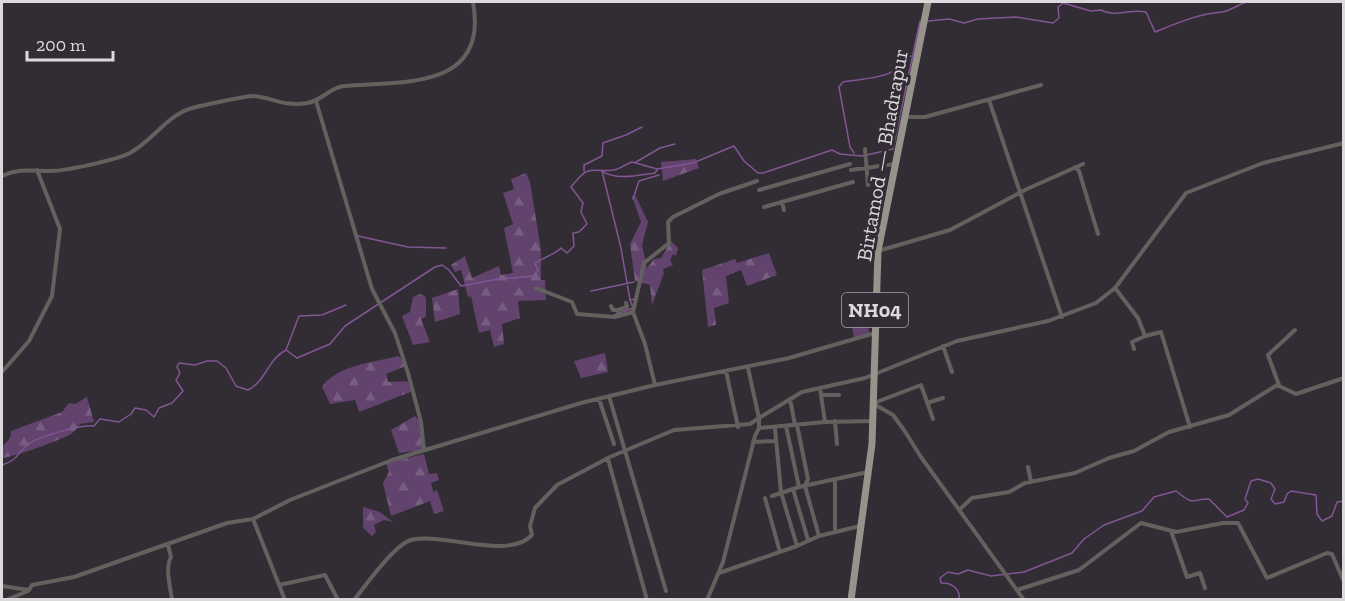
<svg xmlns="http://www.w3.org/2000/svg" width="1345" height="601" viewBox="0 0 1345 601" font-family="'Zilla Slab',serif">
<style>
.green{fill:#61436d}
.forest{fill:url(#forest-firs)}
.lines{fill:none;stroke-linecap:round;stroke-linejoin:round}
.stream{stroke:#825694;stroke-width:1.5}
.street{stroke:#63615e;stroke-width:4}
.primary{stroke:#96938b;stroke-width:7}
.labels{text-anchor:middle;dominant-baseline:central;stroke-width:6;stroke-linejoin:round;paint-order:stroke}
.shield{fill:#322d34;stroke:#a9a5aa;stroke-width:1.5}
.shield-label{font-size:20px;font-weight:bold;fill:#dcd9dd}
.street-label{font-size:21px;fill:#dcd9dd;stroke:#322d34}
</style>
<defs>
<pattern id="forest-firs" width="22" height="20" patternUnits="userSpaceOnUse" patternTransform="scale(1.5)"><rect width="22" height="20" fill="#61436d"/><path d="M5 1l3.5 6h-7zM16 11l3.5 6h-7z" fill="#775e81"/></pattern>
</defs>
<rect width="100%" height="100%" fill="#322d34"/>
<!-- green -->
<path class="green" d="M867 293 869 334 854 338 847 296Z"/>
<!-- forest -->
<path class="forest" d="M696 159 699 168 663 181 661 162Z
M526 173 530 182 541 250V280H545L546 300 518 301 520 318 502 324 504 344 494 347 490 330 479 333 471 296 468 297 461 270 455 272 451 265 465 256 472 278 499 266 501 275 513 273 504 228 513 224 503 193 514 189 511 179Z
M635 195 648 222 642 245 647 268 654 259 661 258 671 241 678 248 676 256 673 254 670 260 673 265 663 269 664 273 652 305 650 285 635 281 630 244 641 222 632 196Z
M769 253 777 275 747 286 741 270 726 276 729 303 714 308 716 325 708 327 702 270 735 259 737 263Z
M458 289 460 314 435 322 432 298Z
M420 294 426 297V317L421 319 430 342 413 345 402 316 410 312 413 297Z
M605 353 608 372 581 378 574 361Z
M399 356 406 366 386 374 388 382 407 381 413 391 359 412 355 400 330 404 322 387C337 365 375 362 399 356Z
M87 397 94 422 80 424C78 427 74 432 71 434 61 440 11 458 2 458V447L10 438 11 431 62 412 69 403 75 404Z
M415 416 421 422 424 450 399 453 391 430Z
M424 454 429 474 437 473 439 480 431 483 433 492 437 490 444 511 434 514 430 501 391 516 383 483 389 472 386 463Z
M363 507 380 512 393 522 384 520 374 525 376 532 372 536 363 528Z"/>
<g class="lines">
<!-- stream -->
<path class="stream" d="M928 21 949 19 964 23 978 19 1016 17 1053 23 1059 18 1058 7 1063 3 1091 11 1101 10C1115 18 1130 8 1146 12L1155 32C1177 23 1198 14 1222 12 1230 11 1239 4 1247 2
M854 153 850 147 839 87 843 82C855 80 885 78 893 71 896 68 899 62 901 59L911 56
M636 162 660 148 675 144
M584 171V165L602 156 603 143 626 135 642 127
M602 171 621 248 630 300
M602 171C615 181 640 175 655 173L657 170
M633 199 639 181 659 175
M358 236 408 247 446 248
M591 291 634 282
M614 315 633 308 630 300 635 299
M286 350 299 316 322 315 346 305
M2 465C19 460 17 452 30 443 40 436 84 424 94 426L100 419 119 422 131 414 135 408 146 410 154 417 159 408 172 403 183 391 176 380 180 373 177 367 179 363 195 365 207 361H217L226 368 236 386 248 390C266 381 268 359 286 350L297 358 330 344 345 326 435 267 442 265 449 270 461 286 498 279 535 276 538 270 535 264C542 257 553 256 561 248L567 253 574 246 573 233 579 232 587 224 581 212 583 203 571 187C591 162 588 173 614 170 620 169 626 164 632 162L657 169 693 163 734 146 744 161 758 173H763L832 150 840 154 862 156 893 149 920 21
M959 600C961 589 951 582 941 583L940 578 948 572 958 574 968 570 991 576 1024 572 1072 553 1084 539 1104 525 1142 511 1154 497 1176 491C1196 507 1190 499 1209 499L1227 517 1244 510 1248 503 1245 499 1251 481 1258 479 1271 483 1275 489 1271 499 1275 504 1284 502 1287 494 1291 491 1316 495 1317 514 1322 521 1332 516 1337 502 1344 501"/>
<!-- street -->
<path class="street" d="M989 100 1062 317
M316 101 372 289 395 333 408 373 421 422 424 450
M906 117H925L1041 85
M865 149 868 185
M1075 167 1079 171 1098 234
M851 170 895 164
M2 176C19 168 32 171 50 171 66 171 116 160 130 153 154 140 168 113 196 107 206 105 248 95 254 96 274 98 284 107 307 103 322 101 330 87 344 86 404 81 489 90 473 2
M759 190 850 164
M782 202 784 210
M764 207 853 182
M878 251 950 230 1027 189 1083 164
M536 288 572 302 577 314 615 317 633 312 644 263 669 243 668 222 673 217 719 194 757 181
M1115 288 1138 318 1145 336 1161 332 1190 427
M611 306 613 310H618L619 316
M618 310 627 307 626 303
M633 312 645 344 655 385
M943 346 952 372
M1134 349 1132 342 1145 336
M726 371 738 427
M2 372 29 341 52 296 60 229 37 170
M1279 385 1268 355 1295 330
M820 388 825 422 873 421
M821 395H839
M609 396 666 591
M599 399 614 444
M790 399 795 425
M874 403 921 385 933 419
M927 403 943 398
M874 404 893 415 904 430 921 457 1024 600
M835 421 837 444
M797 425 808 479 805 486 819 536
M786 426 799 487
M759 428 825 422
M775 428 781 492 797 546 819 536 860 526
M753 442 776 441
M608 459 647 600
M1028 467 1031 482
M793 489 808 540
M772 496 799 487 868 472
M765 498 780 552
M959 510 972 498 1009 492 1025 483 1075 473 1109 458 1134 451 1169 432 1229 415 1277 385 1296 394 1344 378
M253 519 285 600
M1171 531 1187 577 1200 573 1205 588
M835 532V480
M168 545 171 557C165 568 170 585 172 600
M719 573 797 546
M279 585 325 575 338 600
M2 586 29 590 32 585 74 577 227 523 253 519 290 500 392 460 581 403 655 385 789 358 875 333
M1017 590 1079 570 1141 523 1176 532 1223 523H1238L1267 578 1327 553 1332 554 1344 582
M6 600 28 591
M354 600C366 585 395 544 411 540 446 532 507 561 532 535L530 526 535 508 557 485 610 457 674 430 750 424 759 418 748 368
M707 600 723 562 755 436 759 428V418L802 392 865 378 957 341 1048 321 1096 303 1115 288 1186 193 1263 163 1344 143"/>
<!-- primary -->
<path class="primary" d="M851 600 872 444 878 251 928 2"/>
</g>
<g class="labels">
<!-- shield labels -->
<rect class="shield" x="842" y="293" width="66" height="34" rx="4.5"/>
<g class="shield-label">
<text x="875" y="310">NH04</text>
</g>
<!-- street labels -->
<g class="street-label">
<text transform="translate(882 155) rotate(-80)">Birtamod — Bhadrapur</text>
</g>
</g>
<!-- border -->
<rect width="1345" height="601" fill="none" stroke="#dcd9dd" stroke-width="6"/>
<!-- scale -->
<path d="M27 51v9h86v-9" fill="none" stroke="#dcd9dd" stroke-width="3"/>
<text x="36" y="51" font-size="18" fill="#dcd9dd" stroke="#322d34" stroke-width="4.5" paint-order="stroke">200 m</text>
</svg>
